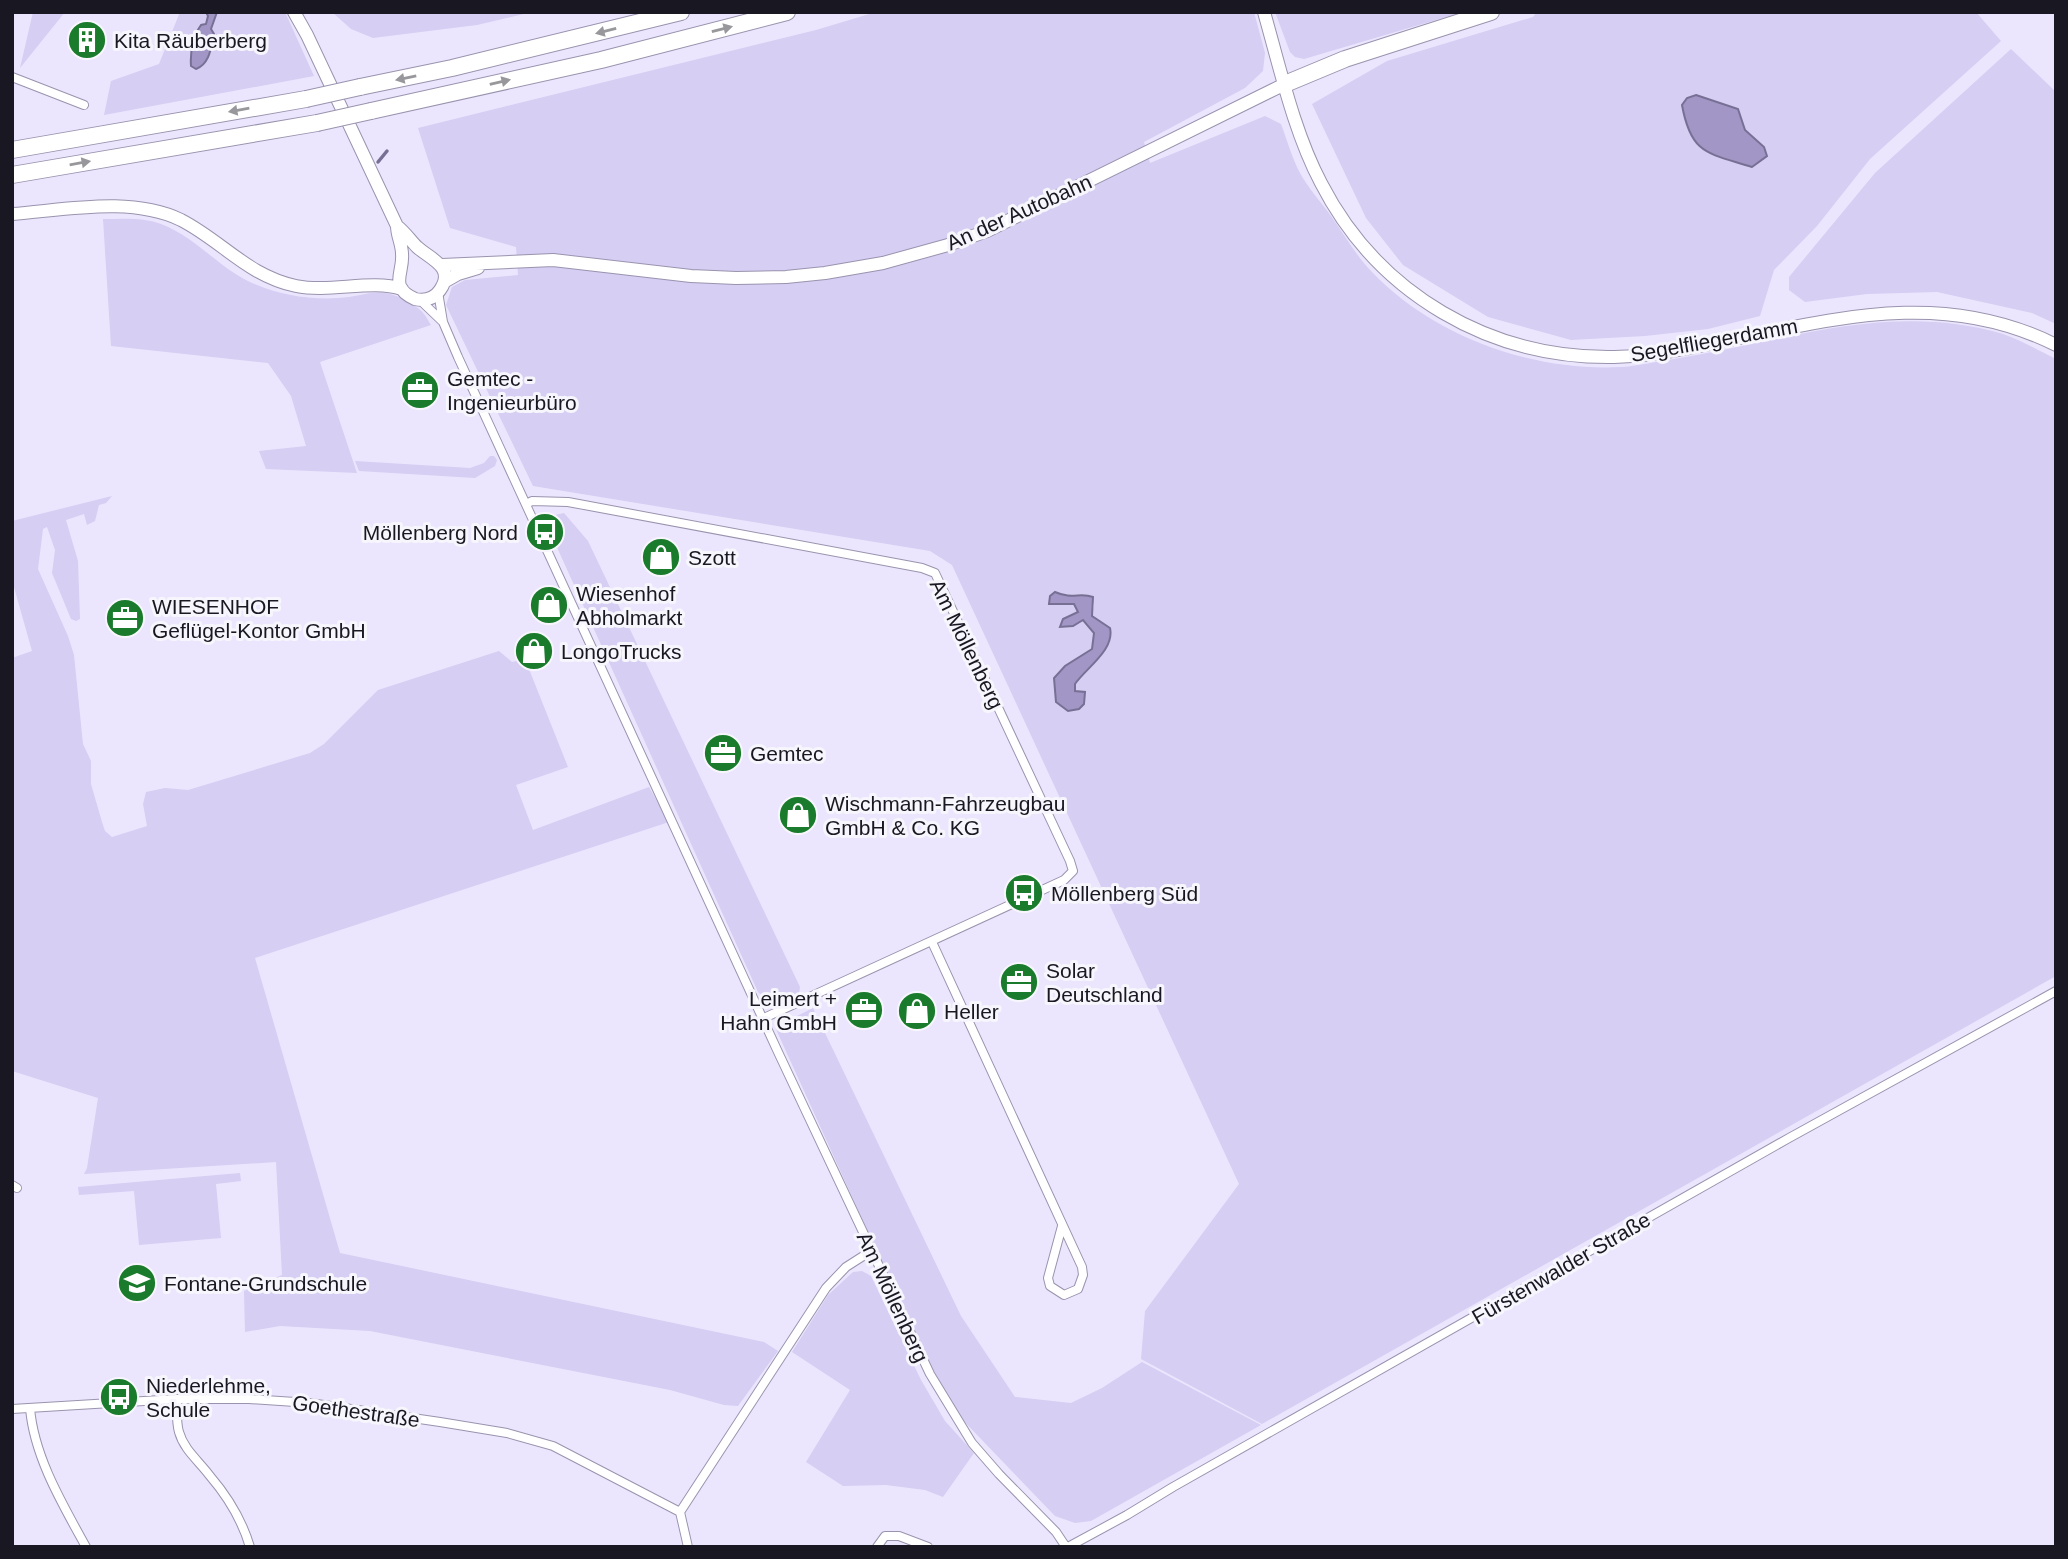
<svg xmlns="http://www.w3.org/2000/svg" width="2068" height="1559" viewBox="0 0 2068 1559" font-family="Helvetica,sans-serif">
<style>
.green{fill:#d6cef3;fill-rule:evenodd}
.water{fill:#a196c5;stroke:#787094;stroke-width:2}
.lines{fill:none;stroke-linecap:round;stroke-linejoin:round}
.stream{stroke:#787094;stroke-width:3.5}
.street-casing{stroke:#9a93ae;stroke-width:10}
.secondary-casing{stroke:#9a93ae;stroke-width:14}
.highway-casing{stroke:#9a93ae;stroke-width:18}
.street{stroke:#fff;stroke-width:8}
.secondary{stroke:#fff;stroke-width:12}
.highway{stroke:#fff;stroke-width:16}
.highway-bridge-casing{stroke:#9a93ae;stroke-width:18;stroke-linecap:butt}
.highway-bridge{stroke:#fff;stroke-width:16}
.oneway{fill:#98979b}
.labels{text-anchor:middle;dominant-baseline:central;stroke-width:6;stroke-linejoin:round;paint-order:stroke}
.poi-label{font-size:21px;fill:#191721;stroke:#f7f6fc;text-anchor:start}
.street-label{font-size:21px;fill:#191721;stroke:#f7f6fc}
</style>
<rect width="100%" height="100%" fill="#ebe6fd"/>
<!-- green -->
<path class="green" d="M33 12H65L20 68Z
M180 12H285L314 76 104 115 111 81 159 64Z
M332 12H532L477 25 373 38 351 29Z
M876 12H1254L1265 53 1263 71 1245 88 1144 142 1150 163 1265 116 1281 124C1287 140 1292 158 1300 173 1308 188 1321 202 1331 216 1344 234 1356 256 1372 272 1434 337 1533 372 1622 367 1639 366 1657 361 1674 359 1786 341 1890 301 2003 334 2021 340 2039 351 2056 359V976L1262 1424 1141 1359 1145 1311 1239 1184 952 565 930 551 533 486 446 305 452 287 465 280 518 275 516 247 450 228 418 128 816 30ZM1055 592 1069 598 1078 596 1094 604 1092 616 1110 628 1093 665 1083 672 1075 684V691L1065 666 1092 649 1094 633 1083 620 1075 604Z
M1275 12H1463L1304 59 1295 57 1290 52Z
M1537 12H1976L2001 41 1870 159 1817 226 1774 270 1760 316 1708 329 1645 336 1571 340 1488 317 1403 265 1366 218 1312 104 1387 61 1533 17ZM1696 95 1738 109 1745 130 1764 147Z
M2011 49 2056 92V324L2032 313 1937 292 1867 294 1805 302 1789 290V277L1875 173Z
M103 219C122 219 143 217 161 224 189 235 208 255 231 271 264 294 311 302 349 297 372 293 383 288 405 300 420 309 422 309 431 325L320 362 357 473 266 469 259 451 306 446 291 396 268 363 111 346Z
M490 456H494L497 460 495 466 475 478 359 471 355 461 470 468 484 463Z
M112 496 106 503 99 505 95 521 87 525 84 514 66 520 78 561 80 619 76 621 71 619 52 573 55 550 47 527 43 529 38 569 68 636 74 655 83 744 91 761V784L102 822 105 831 112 837 147 826 143 804 146 792 165 788 188 790 310 753 324 744 378 690 499 651 512 662 525 659 568 767 516 785 533 830 649 787 669 822 255 958 340 1253 764 1342 778 1351 738 1406 724 1405 670 1390 370 1331 280 1326 245 1332 244 1291 282 1275 276 1162 84 1174 87 1168 98 1098 12 1071V658L32 651 12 580V521Z
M564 513 588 541 800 987 799 994 779 1003H770L758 992 546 523 555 515Z
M813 1008 961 1316 1015 1397 1071 1403 1102 1388 1142 1362 1261 1425 1091 1521 1075 1523 1055 1516 956 1413 932 1373 775 1027Z
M240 1173 241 1181 216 1184 221 1238 139 1245 134 1191 79 1195 78 1187Z
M862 1271 871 1276 921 1380 945 1421 974 1453 943 1497 925 1490 886 1485 843 1486 806 1462 850 1390 792 1352 828 1295 853 1272Z"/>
<!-- water -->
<path class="water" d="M206 12H217L211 29 214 34C211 47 210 64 196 69L191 66C190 52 193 36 201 25L206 24 208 16Z
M1696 95 1738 109 1745 130 1764 147 1767 156 1752 167C1708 153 1691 155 1682 105L1687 98Z
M1055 592C1073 600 1079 592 1093 597L1092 616 1110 628C1115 650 1086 668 1075 684V691L1085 692 1084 704 1079 709 1068 711 1056 702 1054 678 1065 666 1092 649 1094 633 1083 620 1073 626 1060 627 1063 619 1078 612 1074 604H1049L1050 596Z"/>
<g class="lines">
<!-- stream -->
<path class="stream" d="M378 162 387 151"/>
<!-- street casing -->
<g class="street-casing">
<path id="street" d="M12 77 84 105
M438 292 443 322 458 357 778 1052 930 1374 972 1443 999 1474 1056 1532 1066 1547
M420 300 443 322
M526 504 532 501 568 502 922 568 935 573 1070 861 1073 871 1064 880 764 1018
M932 942 1082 1267 1083 1275 1078 1289 1064 1295 1050 1286 1048 1278 1062 1226
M12 1185 17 1188
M177 1399C177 1409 176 1422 179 1432 184 1450 199 1461 210 1476 228 1497 242 1520 250 1547
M30 1408C34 1457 63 1505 86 1547
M12 1409 177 1399H249L310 1403 440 1422 507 1433 553 1446 680 1512
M688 1547 680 1512 826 1288 846 1267 871 1251
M877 1547 885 1536H899L928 1547
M1068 1547 1127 1515 1173 1487 1789 1138 2056 991"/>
</g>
<!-- secondary casing -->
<g class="secondary-casing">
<path id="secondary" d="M294 12 307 35 397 226C397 236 402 244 402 254 404 273 388 287 415 299 425 301 434 299 440 290 456 267 430 259 417 247 410 240 405 232 397 226
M1264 12C1280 68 1294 132 1321 183 1378 294 1490 359 1614 357 1653 356 1691 348 1729 340 1842 317 1946 290 2056 345
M12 214C66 210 131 196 181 220 222 241 248 276 296 286 331 293 371 279 402 289
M442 265 553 260 691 276 736 278 786 277 825 273 883 263 948 245 987 231 1285 84
M444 282 458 274 478 268"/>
</g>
<!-- highway casing -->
<g class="highway-casing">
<path id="highway" d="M1285 84 1345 59 1491 12
M360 87 452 68 681 12
M371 111 601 60 787 12
M12 150 306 99
M12 175 317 123"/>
</g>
<!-- street -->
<use href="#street" class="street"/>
<!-- secondary -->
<use href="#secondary" class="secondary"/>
<!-- highway -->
<use href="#highway" class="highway"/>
<!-- highway-bridge casing -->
<g class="highway-bridge-casing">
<path id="highway-bridge" d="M306 99 360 87
M317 123 371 111"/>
</g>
<!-- highway-bridge -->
<use href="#highway-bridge" class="highway-bridge"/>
</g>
<!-- one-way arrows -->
<defs><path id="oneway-solid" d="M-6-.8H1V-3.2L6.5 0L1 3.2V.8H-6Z" transform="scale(1.75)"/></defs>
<g class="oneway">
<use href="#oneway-solid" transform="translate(722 29) rotate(-14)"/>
<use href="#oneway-solid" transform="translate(606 31) rotate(166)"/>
<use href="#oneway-solid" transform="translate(406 78) rotate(168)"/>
<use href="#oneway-solid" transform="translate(500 82) rotate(-13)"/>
<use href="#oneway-solid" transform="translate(239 110) rotate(170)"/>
<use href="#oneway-solid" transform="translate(80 163) rotate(-10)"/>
</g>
<!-- icons -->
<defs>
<g id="building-disc" transform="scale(2.0125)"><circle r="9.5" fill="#1a7b2d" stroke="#f7f6fc"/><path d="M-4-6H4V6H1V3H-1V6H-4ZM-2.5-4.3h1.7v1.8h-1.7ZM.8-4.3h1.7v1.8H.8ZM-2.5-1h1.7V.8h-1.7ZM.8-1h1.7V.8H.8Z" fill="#fff"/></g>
<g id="office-disc" transform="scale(2.0125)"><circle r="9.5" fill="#1a7b2d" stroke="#f7f6fc"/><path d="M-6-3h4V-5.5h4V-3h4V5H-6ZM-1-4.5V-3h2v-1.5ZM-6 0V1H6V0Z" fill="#fff"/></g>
<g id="bus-disc" transform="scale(2.0125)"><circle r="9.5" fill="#1a7b2d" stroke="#f7f6fc"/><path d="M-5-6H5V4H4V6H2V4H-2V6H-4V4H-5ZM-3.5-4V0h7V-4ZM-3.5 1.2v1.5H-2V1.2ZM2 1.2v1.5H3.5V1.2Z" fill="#fff"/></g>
<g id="shop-disc" transform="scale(2.0125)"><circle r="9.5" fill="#1a7b2d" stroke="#f7f6fc"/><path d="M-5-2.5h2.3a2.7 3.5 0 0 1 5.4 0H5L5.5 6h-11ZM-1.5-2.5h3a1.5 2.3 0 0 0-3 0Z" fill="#fff"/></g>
<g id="school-disc" transform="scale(2.0125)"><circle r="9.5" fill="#1a7b2d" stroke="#f7f6fc"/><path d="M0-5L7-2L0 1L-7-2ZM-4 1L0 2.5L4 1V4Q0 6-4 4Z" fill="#fff"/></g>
</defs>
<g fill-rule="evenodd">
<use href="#building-disc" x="87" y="40"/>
<use href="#office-disc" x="420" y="390"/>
<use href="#bus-disc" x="545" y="532"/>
<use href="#shop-disc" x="661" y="557"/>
<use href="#shop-disc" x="549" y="605"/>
<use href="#office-disc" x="125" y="618"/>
<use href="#shop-disc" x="534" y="651"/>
<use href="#office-disc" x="723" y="753"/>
<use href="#shop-disc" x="798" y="815"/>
<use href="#bus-disc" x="1024" y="893"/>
<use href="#office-disc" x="1019" y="982"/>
<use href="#office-disc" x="864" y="1010"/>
<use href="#shop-disc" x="917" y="1011"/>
<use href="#school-disc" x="137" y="1283"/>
<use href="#bus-disc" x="119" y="1397"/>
</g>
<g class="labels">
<!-- poi labels -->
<g class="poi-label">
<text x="114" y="40">Kita Räuberberg</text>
<text x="447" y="378">Gemtec -<tspan x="447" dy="24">Ingenieurbüro</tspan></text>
<text x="518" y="532" text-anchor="end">Möllenberg Nord</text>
<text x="688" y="557">Szott</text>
<text x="576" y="593">Wiesenhof<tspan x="576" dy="24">Abholmarkt</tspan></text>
<text x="152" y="606">WIESENHOF<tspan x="152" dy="24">Geflügel-Kontor GmbH</tspan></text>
<text x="561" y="651">LongoTrucks</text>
<text x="750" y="753">Gemtec</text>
<text x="825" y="803">Wischmann-Fahrzeugbau<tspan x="825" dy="24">GmbH &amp; Co. KG</tspan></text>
<text x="1051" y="893">Möllenberg Süd</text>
<text x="1046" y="970">Solar<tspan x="1046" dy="24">Deutschland</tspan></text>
<text x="837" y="998" text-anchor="end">Leimert +<tspan x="837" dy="24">Hahn GmbH</tspan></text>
<text x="944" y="1011">Heller</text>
<text x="164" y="1283">Fontane-Grundschule</text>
<text x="146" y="1385">Niederlehme,<tspan x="146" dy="24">Schule</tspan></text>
</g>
<!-- street labels -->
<g class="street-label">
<text transform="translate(1019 212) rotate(-24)">An der Autobahn</text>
<text transform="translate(1714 340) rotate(-10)">Segelfliegerdamm</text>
<text transform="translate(967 644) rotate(64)">Am Möllenberg</text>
<text transform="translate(1561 1268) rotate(-30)">Fürstenwalder Straße</text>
<text transform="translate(893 1297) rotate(65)">Am Möllenberg</text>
<text transform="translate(356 1411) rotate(8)">Goethestraße</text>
</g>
</g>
<!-- border -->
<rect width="2068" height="1559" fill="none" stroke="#191721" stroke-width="28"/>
</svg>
